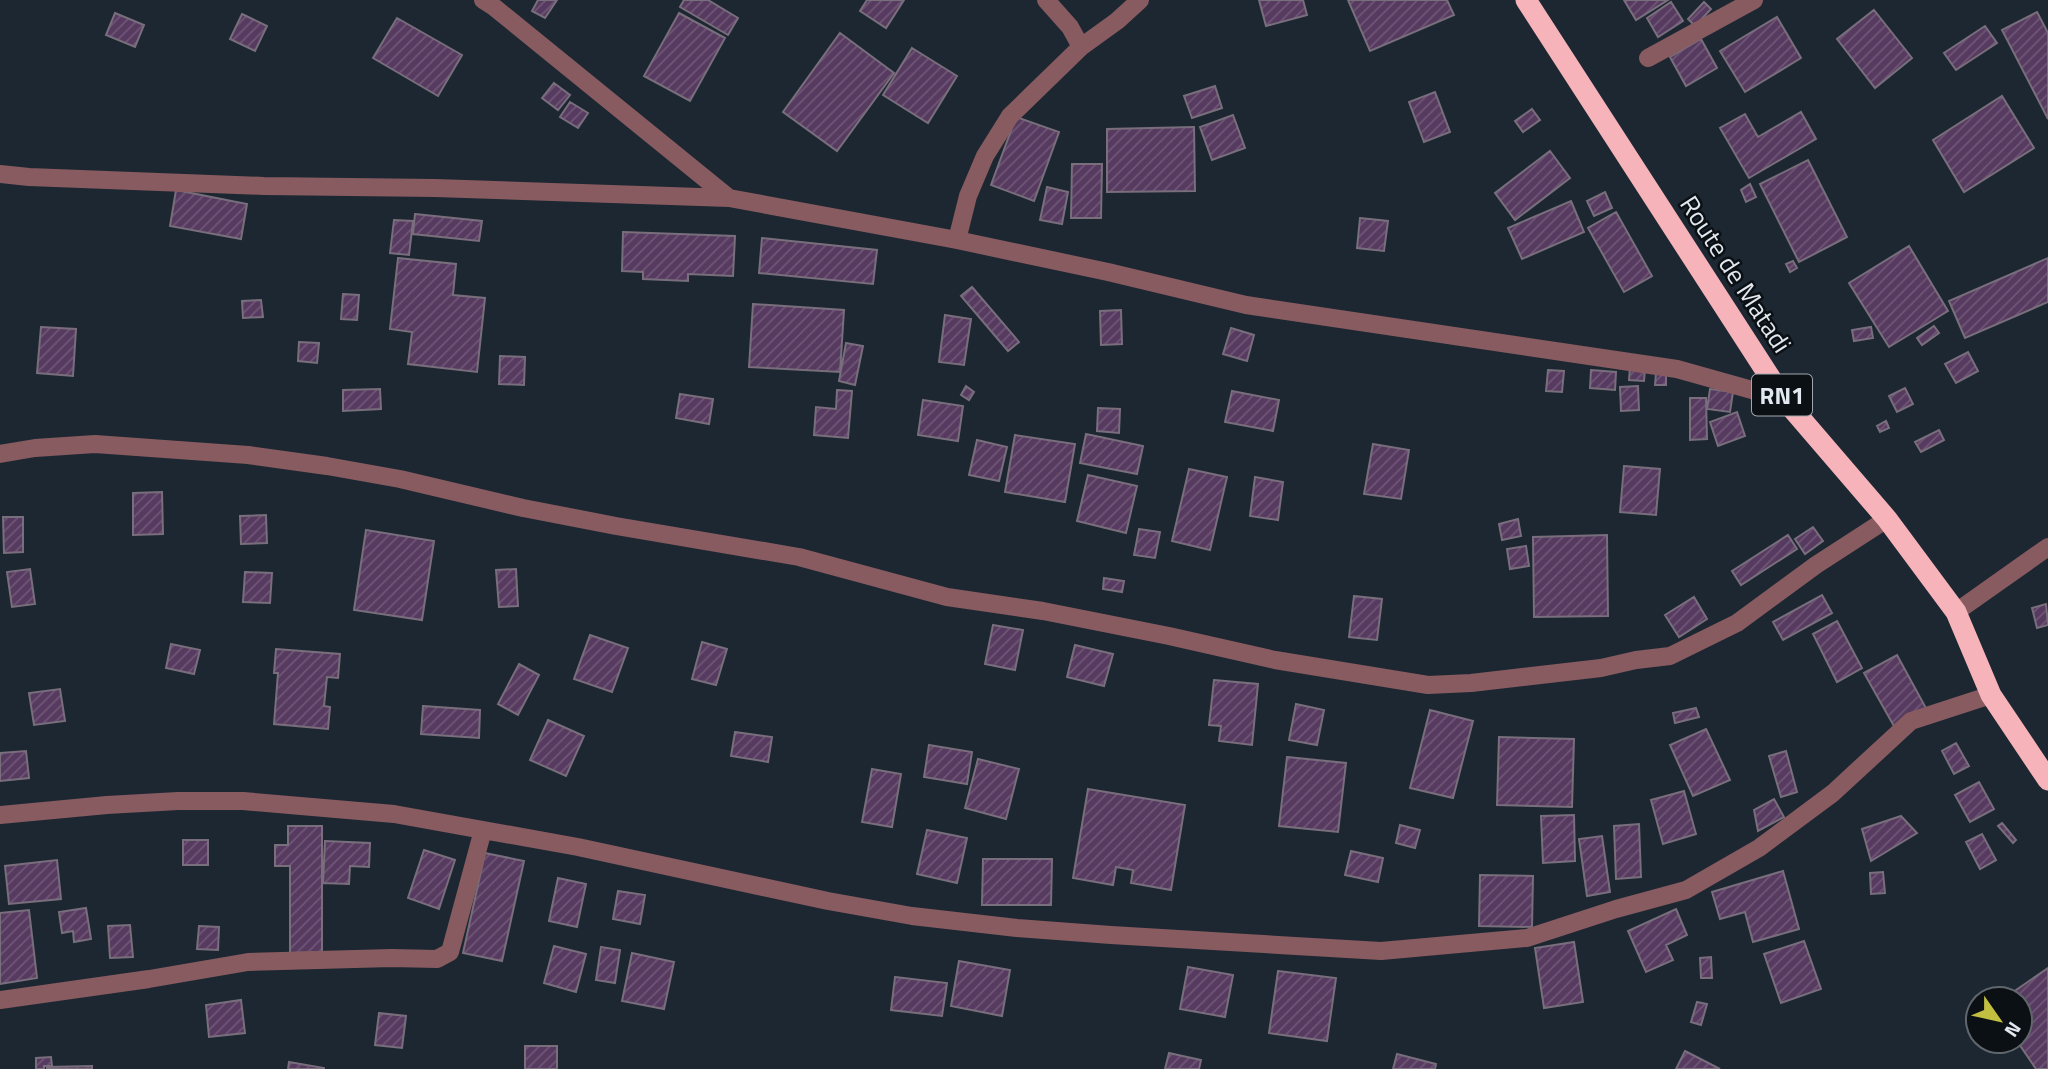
<svg xmlns="http://www.w3.org/2000/svg" width="2048" height="1069" viewBox="0 0 2048 1069" font-family="'Titillium Web',sans-serif">
<style>
.building{fill:url(#building-hatch);stroke:#786e7c;stroke-width:2}
.lines{fill:none;stroke-linecap:round;stroke-linejoin:round}
.minor{stroke:#885b60;stroke-width:18}
.highway{stroke:#f6b3b9;stroke-width:21}
.labels{text-anchor:middle;dominant-baseline:central;stroke-width:5;stroke-linejoin:round;paint-order:stroke}
.shield{fill:#0b1014;stroke:#a1a7ad;stroke-width:2}
.shield-label{font-size:24px;font-weight:bold;fill:#e1e8ef}
.street-label{font-size:26px;fill:#e1e8ef;stroke:#0b1014}
</style>
<defs>
<pattern id="building-hatch" width="6" height="6" patternUnits="userSpaceOnUse" patternTransform="scale(1.75)"><rect width="6" height="6" fill="#573a5f"/><path d="M-1 1l2-2M0 6l6-6M5 7l2-2" fill="none" stroke="#6f5676"/></pattern>
</defs>
<rect width="100%" height="100%" fill="#1c2732"/>
<!-- building -->
<path class="building" d="M538 0H557L545 18 532 11Z
M684 0H708L738 18 728 35 680 7Z
M867 0H904L886 28 860 11Z
M1259 0H1303L1307 15 1266 26Z
M1348 0H1447L1454 15 1370 51Z
M1624 0H1668L1636 20Z
M1671 2 1683 21 1658 37 1647 18Z
M1704 2 1711 9 1695 26 1688 19Z
M1874 10 1912 58 1875 88 1837 39Z
M2037 12 2048 33V119L2002 30Z
M115 13 144 25 135 47 106 35Z
M679 13 725 38 690 101 644 76Z
M242 14 267 26 255 51 230 39Z
M1777 17 1801 58 1745 92 1720 51Z
M397 18 462 55 438 96 373 58Z
M1985 26 1997 43 1956 70 1944 53Z
M840 33 894 73 837 151 783 112Z
M1701 39 1717 68 1686 86 1670 57Z
M912 48 957 76 928 123 883 95Z
M554 83 570 95 558 110 542 98Z
M1215 86 1222 108 1192 118 1184 96Z
M1435 92 1450 132 1424 142 1409 102Z
M2002 96 2034 148 1964 192 1933 140Z
M570 102 588 113 578 128 560 117Z
M1532 109 1540 120 1523 132 1515 121Z
M1801 112 1816 139 1749 178 1720 128 1745 114 1758 137Z
M1233 115 1245 148 1212 160 1200 127Z
M1016 117 1059 132 1034 201 991 185Z
M1194 127 1195 191 1107 192V129Z
M1550 151 1570 178 1515 220 1495 193Z
M1808 160 1847 237 1799 262 1760 184Z
M1072 164H1102L1101 218H1071Z
M1750 184 1756 197 1746 202 1741 190Z
M1047 187 1068 192 1062 224 1040 220Z
M176 190 247 204 241 239 170 226Z
M1605 192 1612 208 1594 216 1587 201Z
M1571 201 1584 232 1522 259 1508 228Z
M1616 212 1652 276 1624 292 1588 228Z
M415 214 482 221 479 241 413 234Z
M1360 218 1388 221 1384 251 1357 248Z
M394 220 413 221 409 255 390 253Z
M623 232 735 236 733 276 688 274V281L643 279V272L622 271Z
M762 238 877 250 873 284 759 273Z
M1909 246 1948 311 1889 347 1849 283Z
M398 258 456 264 453 295 485 298 477 372 408 364 412 332 390 329Z
M2048 258V302L1965 338 1949 301Z
M1793 261 1797 268 1790 272 1786 264Z
M972 287 1019 342 1008 351 961 296Z
M343 294 359 295 357 320 341 319Z
M261 300 263 317 243 318 242 301Z
M753 304 844 310 840 372 749 367Z
M1121 310 1122 344 1101 345 1100 311Z
M945 315 971 319 964 365 939 362Z
M1934 326 1939 333 1922 345 1917 338Z
M41 327 76 329 73 376 37 373Z
M1871 327 1873 338 1854 341 1852 330Z
M1231 328 1254 335 1247 361 1223 354Z
M299 342 319 343 317 363 298 361Z
M846 343 863 346 855 385 839 381Z
M1968 352 1978 371 1956 383 1945 364Z
M500 356 525 357 524 385 499 384Z
M1630 367 1645 368 1644 381 1629 380Z
M1548 370 1564 371 1562 392 1546 391Z
M1591 370 1616 372 1615 390 1590 388Z
M1656 373H1666V385H1655Z
M966 386 974 392 969 400 961 395Z
M1638 386 1639 410 1621 411 1620 387Z
M1905 388 1913 404 1897 412 1889 396Z
M380 389 381 409 343 411V390Z
M1710 389 1733 392 1730 412 1707 409Z
M837 390 852 391 848 438 814 435 816 407 836 409Z
M1232 391 1279 400 1273 431 1225 422Z
M680 394 713 399 709 424 676 418Z
M1690 398H1706L1707 439 1690 440Z
M923 400 963 406 958 441 918 435Z
M1098 408 1120 409 1119 433 1097 431Z
M1737 412 1745 436 1718 446 1710 422Z
M1886 421 1889 428 1880 432 1877 426Z
M1939 430 1944 440 1921 452 1915 442Z
M1086 434 1143 446 1137 474 1080 463Z
M1015 435 1075 444 1065 502 1005 492Z
M977 440 1007 447 999 481 969 475Z
M1373 444 1409 450 1401 499 1364 494Z
M1624 466 1660 469 1656 515 1620 512Z
M1189 469 1227 477 1210 550 1172 541Z
M1088 475 1137 486 1126 533 1077 521Z
M1255 477 1283 482 1278 520 1250 516Z
M162 492 163 534 133 535V493Z
M266 515 267 543 241 544 240 516Z
M3 517H23V552L4 553Z
M1518 519 1521 536 1502 540 1499 524Z
M1813 527 1823 541 1805 554 1795 539Z
M1139 529 1160 532 1155 558 1134 555Z
M366 530 434 541 422 620 354 610Z
M1607 535 1608 616 1534 617 1533 537Z
M1788 535 1797 549 1741 585 1732 571Z
M1526 546 1529 566 1510 569 1507 549Z
M30 569 35 604 12 607 7 572Z
M516 569 518 606 499 607 496 570Z
M245 572 272 573 270 603 243 602Z
M1104 578 1124 581 1122 592 1103 589Z
M1822 595 1832 613 1783 640 1773 622Z
M1354 596 1382 599 1377 640 1349 637Z
M1694 597 1707 619 1679 637 1665 615Z
M2046 604 2048 625 2037 628 2032 608Z
M1837 621 1862 668 1837 682 1813 634Z
M993 625 1023 630 1015 670 985 664Z
M590 635 628 648 612 692 574 679Z
M702 642 727 649 716 685 692 679Z
M171 644 200 650 194 674 166 668Z
M1075 645 1113 654 1104 686 1067 677Z
M276 649 340 654 338 678 327 677 324 706 330 707 328 729 274 724 278 673H274Z
M1897 655 1927 710 1895 728 1864 673Z
M519 664 539 675 518 715 498 704Z
M1214 680 1258 684 1252 745 1219 741 1221 726 1209 725Z
M60 689 65 721 34 725 29 693Z
M1296 704 1324 710 1317 745 1289 740Z
M423 706 480 710 479 738 421 734Z
M1696 708 1699 717 1675 723 1673 713Z
M1430 710 1473 721 1453 798 1410 788Z
M548 720 584 736 566 776 530 760Z
M1706 729 1730 780 1693 796 1670 745Z
M735 732 772 737 768 762 731 756Z
M1499 737 1574 739 1572 807 1497 805Z
M1956 743 1969 766 1954 774 1942 751Z
M929 745 972 752 967 784 924 777Z
M26 751 29 778 0 781V753Z
M1786 751 1797 792 1781 797 1769 756Z
M1287 757 1346 763 1338 832 1279 826Z
M978 759 1019 769 1006 819 965 808Z
M872 769 901 774 892 827 862 822Z
M1979 782 1994 809 1970 822 1955 795Z
M1088 789 1185 805 1171 890 1131 883 1133 870 1116 867 1113 885 1073 878Z
M1684 791 1696 834 1663 844 1651 800Z
M1774 799 1784 817 1758 831 1754 810Z
M1574 815 1575 861 1543 863 1541 816Z
M1901 816 1917 833 1871 861 1862 829Z
M2002 823 2016 840 2013 843 1998 826Z
M1639 824 1641 877 1616 879 1614 826Z
M1400 825 1420 830 1415 848 1396 843Z
M288 826H322V952L290 953V866H275V845H288Z
M927 830 967 838 957 883 917 874Z
M1982 834 1996 860 1980 869 1966 842Z
M1602 836 1610 892 1587 896 1579 839Z
M183 840H208V865H183Z
M325 841 370 843 369 867 350 866 349 884 323 883Z
M424 850 455 860 439 909 408 898Z
M1351 851 1383 858 1378 882 1345 875Z
M485 853 524 861 502 961 463 953Z
M983 859H1052L1051 905H982Z
M57 860 61 899 9 904 5 866Z
M1783 871 1799 929 1753 942 1745 912 1720 919 1712 892Z
M1883 872 1885 893 1871 894 1870 873Z
M1480 875 1533 876 1532 927 1479 926Z
M558 878 586 884 577 927 549 921Z
M618 891 645 895 640 924 613 919Z
M86 908 91 939 74 942 73 931 62 933 59 912Z
M1676 909 1687 935 1666 945 1673 960 1646 972 1628 931Z
M29 910 37 978 0 984V913Z
M130 925 133 957 110 958 108 926Z
M199 926 219 927 218 950 197 949Z
M1804 941 1821 989 1781 1003 1764 954Z
M1574 942 1583 1002 1544 1008 1535 948Z
M554 946 586 954 576 992 544 983Z
M601 947 620 950 615 983 596 980Z
M632 953 674 962 664 1009 622 1001Z
M1711 957 1712 978H1701L1700 958Z
M959 961 1010 970 1002 1016 951 1006Z
M1188 967 1233 975 1225 1017 1180 1009Z
M2048 968V1069H2036L2017 1041H2020V999H2003Z
M1278 971 1336 978 1327 1041 1269 1033Z
M895 977 947 983 942 1016 891 1010Z
M241 1000 245 1033 209 1037 206 1005Z
M1697 1002 1707 1004 1701 1025 1691 1022Z
M379 1013 406 1016 402 1048 375 1045Z
M525 1046H557V1069H525Z
M1685 1051 1720 1069H1676Z
M1169 1053 1201 1060 1199 1069H1165Z
M1397 1054 1436 1064 1435 1069H1393Z
M51 1057 52 1066H44V1069H36V1058Z
M289 1062 324 1068V1069H288Z
M92 1066V1069H47V1067Z"/>
<g class="lines">
<!-- minor -->
<path class="minor" d="M483 0 494 7 729 198
M1046 0 1070 27 1081 47
M1648 58 1754 0
M0 174 29 177 264 186 435 188 729 198 957 240 1108 272 1246 305 1677 369 1784 399
M957 240 968 196 985 156 1010 116 1081 47 1117 21 1140 0
M0 454 35 448 95 444 248 455 327 466 400 479 523 508 616 526 799 557 947 597 1043 611 1169 636 1275 660 1428 685 1471 683 1601 668 1636 660 1670 656 1737 623 1816 565 1887 519
M1956 612 2048 547
M0 815 107 805 178 801H243L394 814 578 847 828 901 912 916 1017 928 1111 935 1381 951 1527 938 1616 909 1686 890 1759 848 1833 793 1911 721 1991 695
M0 1000 149 979 248 962 392 958 437 959 450 952 483 830"/>
<!-- highway -->
<path class="highway" d="M1526 0 1784 399 1887 519 1956 612 1991 695 2048 780"/>
</g>
<g class="labels">
<!-- shield labels -->
<rect class="shield" x="1752" y="374.5" width="60" height="41" rx="5"/>
<g class="shield-label">
<text x="1782" y="395">RN1</text>
</g>
<!-- street labels -->
<g class="street-label">
<text transform="translate(1736 274) rotate(57)">Route de Matadi</text>
</g>
</g>
<!-- north arrow -->
<g transform="translate(1999 1020) rotate(124)"><circle r="33" fill="#0b1014" stroke="#61666c" stroke-width="2"/>
<path d="M0-5L12 26L0 18L-12 26Z" fill="#c1be40"/>
<text y="-10" font-size="19" font-weight="bold" text-anchor="middle" fill="#e1e8ef">N</text>
</g>
</svg>
